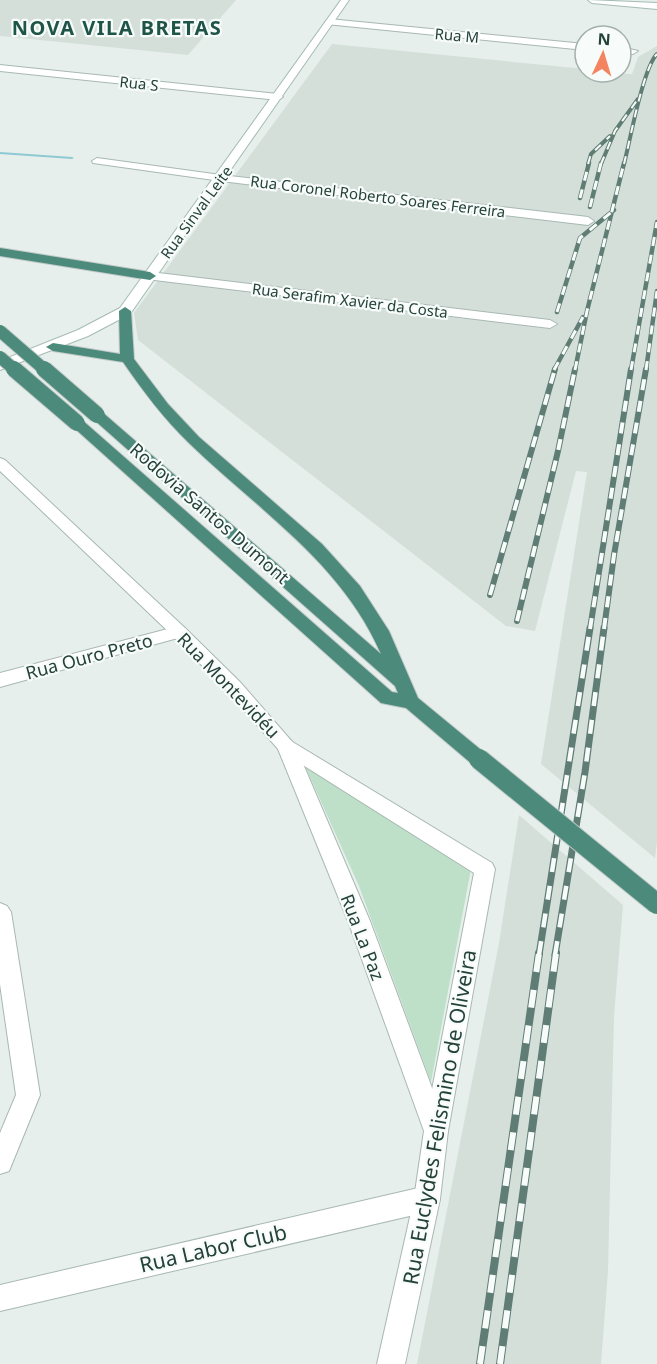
<svg xmlns="http://www.w3.org/2000/svg" width="657" height="1364" viewBox="0 0 657 1364" font-family="'Noto Sans',sans-serif">
<style>
.built{fill:#d4dfda}
.green{fill:#bfe0c8}
.lines{fill:none;stroke-linecap:round;stroke-linejoin:round}
.stream{fill:#8ec9d4;fill-rule:evenodd}
.minor-casing{stroke:#a8b8b2;stroke-width:2}
.tertiary-casing{stroke:#a8b8b2;stroke-width:2}
.secondary-casing{stroke:#a4bbb3;stroke-width:2}
.trunk-casing{stroke:#c2cac8;stroke-width:2}
.minor{fill:#fff;fill-rule:evenodd}
.tertiary{fill:#fff;fill-rule:evenodd}
.secondary{fill:#fff;fill-rule:evenodd}
.trunk{fill:#4c8a7c;fill-rule:evenodd}
.rail-far4-casing{stroke:#5f7d75;stroke-width:4}
.rail-far3-casing{stroke:#5f7d75;stroke-width:4.5}
.rail-far2-casing{stroke:#5f7d75;stroke-width:6}
.rail-far1-casing{stroke:#5f7d75;stroke-width:7}
.rail-casing{stroke:#5f7d75;stroke-width:8}
.rail-far4{stroke:#f7fbf9;stroke-width:2;stroke-dasharray:8;stroke-linecap:butt}
.rail-far3{stroke:#f7fbf9;stroke-width:3;stroke-dasharray:9;stroke-linecap:butt}
.rail-far2{stroke:#f7fbf9;stroke-width:4;stroke-dasharray:11;stroke-linecap:butt}
.rail-far1{stroke:#f7fbf9;stroke-width:4.5;stroke-dasharray:14;stroke-linecap:butt}
.rail{stroke:#f7fbf9;stroke-width:6;stroke-dasharray:18;stroke-linecap:butt}
.trunk-bridge-far2-casing{stroke:#c2cac8;stroke-width:14;stroke-linecap:butt}
.trunk-bridge-far1-casing{stroke:#c2cac8;stroke-width:18;stroke-linecap:butt}
.trunk-bridge-casing{stroke:#c2cac8;stroke-width:22;stroke-linecap:butt}
.trunk-bridge-far2{stroke:#4c8a7c;stroke-width:12}
.trunk-bridge-far1{stroke:#4c8a7c;stroke-width:16}
.trunk-bridge{stroke:#4c8a7c;stroke-width:20}
.labels{text-anchor:middle;dominant-baseline:central;stroke-width:4.5;stroke-linejoin:round;paint-order:stroke}
.far-street-label{font-size:15px;fill:#24423a;stroke:#f7fbf9}
.street-label{font-size:18px;fill:#24423a;stroke:#f7fbf9}
.far-district-label{font-size:20px;font-weight:bold;letter-spacing:1.5px;fill:#1f5548;stroke:#f7fbf9}
.near-street-label{font-size:21px;fill:#24423a;stroke:#f7fbf9}
</style>
<rect width="100%" height="100%" fill="#e6efeb"/>
<!-- built -->
<path class="built" d="M0 0H236L188 55 0 36Z
M332 44 585 69V72L632 74 638 57 657 46V842L655 858 541 764 587 472 576 471 535 631 506 626 138 340 134 313Z
M519 815 623 905 614 1016 608 1271 601 1364H417L499 943Z"/>
<!-- green -->
<path class="green" d="M305 766 471 869 431 1082 359 886Z"/>
<g class="lines">
<!-- stream -->
<path class="stream" d="M0 152 72 157 74 158 72 159 0 154Z"/>
<!-- minor casing -->
<g class="minor-casing">
<path id="minor" d="M329 19 585 44V50L326 24 325 22Z
M621 47 638 51 633 54 621 53Z
M0 65 278 94 283 97 278 100 0 71Z
M97 158 221 175 588 217 594 221 588 225 221 181 93 163 92 161Z
M150 272 550 320 557 324 550 328 146 279 144 276 146 273Z
M179 626 185 628 188 632 185 636 0 687V673Z
M286 738 492 863 495 869 448 1131 445 1139 436 1143 427 1139 424 1131 474 873 279 750 277 745 279 740Z
M0 903 7 906 11 912 40 1095 9 1171 0 1174V1133L16 1095 0 984Z
M427 1186 436 1190 440 1199 436 1208 427 1212 0 1311V1285Z"/>
</g>
<!-- tertiary casing -->
<g class="tertiary-casing">
<path id="tertiary" d="M0 458 5 460 185 628 240 682 295 745 370 921 448 1131 440 1199 405 1364H377L414 1199 424 1131 348 921 278 749 228 692 173 636 0 471Z"/>
</g>
<!-- secondary casing -->
<g class="secondary-casing">
<path id="secondary" d="M341 0H349L130 314 88 336 0 370V361L78 330 120 308Z
M588 0 657 3V9L592 3Z"/>
</g>
<!-- trunk casing -->
<g class="trunk-casing">
<path id="trunk" d="M0 248 150 272 156 276 150 280 0 256Z
M125 307 131 311 134 359 168 404 199 437 322 544 360 586 389 631 418 698 486 754 489 759 486 764 479 766 472 764 406 708 381 703 72 426 70 423 72 420H82L392 692 398 693 395 686 92 418 90 415 92 412H102L381 654C342 563 258 510 189 443 164 419 143 391 123 362L53 351 46 347 53 343 120 354 119 311Z"/>
</g>
<!-- minor -->
<use href="#minor" class="minor"/>
<!-- tertiary -->
<use href="#tertiary" class="tertiary"/>
<!-- secondary -->
<use href="#secondary" class="secondary"/>
<!-- trunk -->
<use href="#trunk" class="trunk"/>
<!-- rail-far4 casing -->
<g class="rail-far4-casing">
<path id="rail-far4" d="M588 164 591 154 610 136
M601 164 615 131 638 99
M624 164C630 141 643 68 657 54"/>
</g>
<!-- rail-far3 casing -->
<g class="rail-far3-casing">
<path id="rail-far3" d="M580 198 589 163
M590 207 601 163
M557 312 580 238 614 210
M554 370 583 317
M575 370 587 311 624 163
M631 370 657 222
M646 370 657 291"/>
</g>
<!-- rail-far2 casing -->
<g class="rail-far2-casing">
<path id="rail-far2" d="M490 595 555 369
M517 621 558 451 575 369
M590 629 631 369
M604 629 614 555 646 369"/>
</g>
<!-- rail-far1 casing -->
<g class="rail-far1-casing">
<path id="rail-far1" d="M539 955 590 628
M555 955 585 772 604 628"/>
</g>
<!-- rail casing -->
<g class="rail-casing">
<path id="rail" d="M480 1364 539 953
M500 1364 556 953"/>
</g>
<!-- rail-far4 -->
<use href="#rail-far4" class="rail-far4"/>
<!-- rail-far3 -->
<use href="#rail-far3" class="rail-far3"/>
<!-- rail-far2 -->
<use href="#rail-far2" class="rail-far2"/>
<!-- rail-far1 -->
<use href="#rail-far1" class="rail-far1"/>
<!-- rail -->
<use href="#rail" class="rail"/>
<!-- trunk-bridge-far2 casing -->
<g class="trunk-bridge-far2-casing">
<path id="trunk-bridge-far2" d="M0 331 45 370
M0 357 15 370"/>
</g>
<!-- trunk-bridge-far1 casing -->
<g class="trunk-bridge-far1-casing">
<path id="trunk-bridge-far1" d="M14 369 77 423
M44 369 97 415"/>
</g>
<!-- trunk-bridge casing -->
<g class="trunk-bridge-casing">
<path id="trunk-bridge" d="M479 759 657 904"/>
</g>
<!-- trunk-bridge-far2 -->
<use href="#trunk-bridge-far2" class="trunk-bridge-far2"/>
<!-- trunk-bridge-far1 -->
<use href="#trunk-bridge-far1" class="trunk-bridge-far1"/>
<!-- trunk-bridge -->
<use href="#trunk-bridge" class="trunk-bridge"/>
</g>
<g class="labels">
<!-- far-street labels -->
<g class="far-street-label">
<text transform="translate(457 35) rotate(5)">Rua M</text>
<text transform="translate(139 83) rotate(6)">Rua S</text>
<text transform="translate(378 196) rotate(7)">Rua Coronel Roberto Soares Ferreira</text>
<text transform="translate(196 212) rotate(-54)">Rua Sinval Leite</text>
<text transform="translate(350 300) rotate(7)">Rua Serafim Xavier da Costa</text>
</g>
<!-- street labels -->
<g class="street-label">
<text transform="translate(210 513) rotate(41)">Rodovia Santos Dumont</text>
<text transform="translate(89 656) rotate(-15)">Rua Ouro Preto</text>
<text transform="translate(229 685) rotate(46)">Rua Montevidéu</text>
<text transform="translate(363 937) rotate(69)">Rua La Paz</text>
</g>
<!-- far-district labels -->
<g class="far-district-label">
<text x="117" y="27">NOVA VILA BRETAS</text>
</g>
<!-- near-street labels -->
<g class="near-street-label">
<text transform="translate(439 1117) rotate(-80)">Rua Euclydes Felismino de Oliveira</text>
<text transform="translate(213 1248) rotate(-13)">Rua Labor Club</text>
</g>
</g>
<!-- north arrow -->
<g transform="translate(603 54) rotate(4)"><circle r="28" fill="#f7fbf9" stroke="#a3b1ad" stroke-width="1.5"/>
<path d="M0-4.5L10 22L0 15L-10 22Z" fill="#f4845f"/>
<text y="-9" font-size="16" font-weight="bold" text-anchor="middle" fill="#24423a">N</text>
</g>
</svg>
